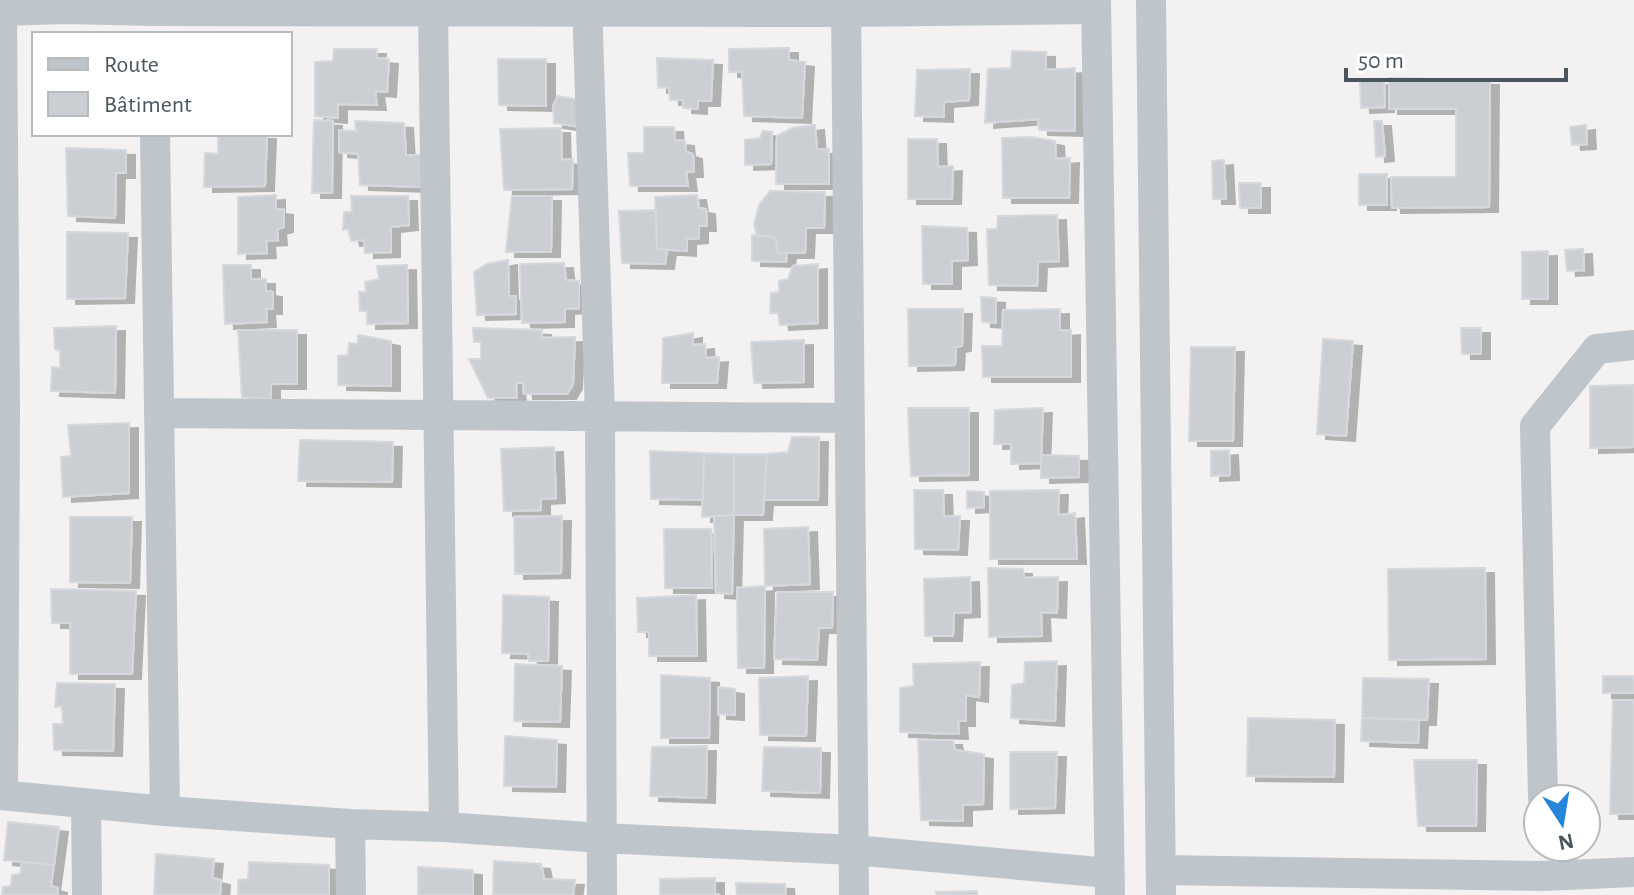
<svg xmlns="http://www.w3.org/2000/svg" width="1634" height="895" viewBox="0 0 1634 895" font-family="'Alegreya Sans',sans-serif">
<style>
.building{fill:#cbced3;stroke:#d5d8dc;stroke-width:2;filter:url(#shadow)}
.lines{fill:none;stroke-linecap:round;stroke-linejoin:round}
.minor{stroke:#bec6cc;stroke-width:30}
</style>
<defs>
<filter id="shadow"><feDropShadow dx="9" dy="5" stdDeviation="0" flood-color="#0004"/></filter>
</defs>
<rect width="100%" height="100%" fill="#f3f1f1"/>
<!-- building -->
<path class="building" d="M789 48V60L805 62 802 118 744 116 742 72H729V49Z
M334 49H377L376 58 389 59 387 92 375 91 377 105 338 104V118L315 116V62L333 61Z
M1012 51 1046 52V70L1075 68V131L1039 130 1038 119 985 123 988 69 1011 68Z
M657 58 713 60 711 101H698V109L683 108V100H670L669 87 658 88Z
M498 59H546V106L499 105Z
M970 69 969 100 944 102V117L915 116 917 70Z
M1389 78 1490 80 1489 207 1392 208 1391 177H1456V109H1389Z
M1384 80 1385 107 1361 108 1360 81Z
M558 96 580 100 581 127 554 123 553 106Z
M314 120 333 121 332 193H312Z
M355 121 404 123 406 155H421V187L360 185 358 154 339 152V130L356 131Z
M1374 121H1382L1385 156 1376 157Z
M815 125 817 149H829V184H776L777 136 792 128Z
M1586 125 1587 144 1572 145 1570 127Z
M644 127H674L675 140 685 141 686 152 693 154 694 172H686L688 186H630L628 153H644Z
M561 128 562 160 573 159 572 189 504 190 500 129Z
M763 131 772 132 771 164 745 165V140L760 138Z
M218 134H267L265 186 204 187 205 153 218 154Z
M1032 137 1055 141 1056 159 1070 158 1069 198H1003L1002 138Z
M908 139H937L938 167 953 166 952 199H908Z
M66 148 126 150V173H116L115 218 68 216Z
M1224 160 1226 199H1213L1212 161Z
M1359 174H1387V205H1359Z
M1239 183H1261V208H1240Z
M770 191 825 192 824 228H806L805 253H778L775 237 757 236 754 224 759 205Z
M276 195V209L284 210V227L277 229 278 240 266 241 267 253 238 254V197Z
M697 195 699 208 706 209 707 226H699V238L687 239V251L657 249 655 197Z
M351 196H408L409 225 391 227V252L365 253 364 240 351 241 348 229 343 230 344 212H352Z
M512 196H552L551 252H506Z
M656 210 657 249 667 250 665 264 622 263 619 211Z
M1057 215 1059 261 1038 262 1037 286 989 285 987 229H997L998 216Z
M922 226 967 228 968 260 952 261V284H923Z
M67 232 128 233 125 298 67 299Z
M752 235 775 237 778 253H787L786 262 752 261Z
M1583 249 1584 270 1567 271 1565 250Z
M1548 251V299H1522V252Z
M508 260 509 296H516V314L477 315 474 272 487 264Z
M564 263 566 280 579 281V308L565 309V322L522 323 520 264Z
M818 264V323L780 325 778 313H770L771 293 779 292V281L788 279 793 266Z
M223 265H251V279H266V291L273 292V309H266L267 322 225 324Z
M407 265 408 323 367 324V311H360L359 292H366L365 282 379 279 377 266Z
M981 297 996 298V323L982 322Z
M908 309H963L962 346 956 347 955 365 909 366Z
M1060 309V331L1071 330V377H983L982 346H1002L1003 310Z
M116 326 115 393 51 391 52 367 60 368V351L55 349 54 328Z
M473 328 542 330V338L575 337 573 384 567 394H524L523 383H516L517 398H488L469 359H481V342H474Z
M1461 328H1481V354H1462Z
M238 330H297V384H271V399L242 397Z
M693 333V345L705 344 706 358 719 357 717 383H662L663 338Z
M358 335 391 341V386L338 385V356L348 355 349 343 358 344Z
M1323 339 1353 341 1346 436 1317 434Z
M804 340V382L754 383 751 342Z
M1191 347H1235L1233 441H1189Z
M1634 385V447L1590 448V386Z
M908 408H969V475L911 476Z
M1043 408 1041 463 1011 464V444H994L995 410Z
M129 423V493L63 497 61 457 71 456 68 425Z
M792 437H819L818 500H764L767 454 788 452Z
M300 440 393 442 392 482 298 481Z
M554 447 556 498 541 499V510L504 511 501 449Z
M1229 450 1230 475 1211 476V451Z
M650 451 704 453 703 500 651 499Z
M704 453 734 454V515L702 517Z
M734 454H767L763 515H734Z
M1041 455 1079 456V477L1041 478Z
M914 490H943L944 516H960L958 550 915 549Z
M1059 490 1058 515 1075 513 1077 559H990V491Z
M967 491 984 492V507L967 508Z
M734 515 732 594 716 593 714 516Z
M562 516 561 573 515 574 514 517Z
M70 517H132L130 583 70 582Z
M808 527 810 584 765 586 764 529Z
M664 529H711L712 588H665Z
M988 568 1023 569 1024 578 1058 577 1057 613 1041 612 1042 636 989 637Z
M1485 568 1486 659 1389 660 1388 569Z
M970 577 971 612 954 613 953 636H925L924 579Z
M765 586 764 668H738L737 588Z
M51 589 136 591 132 674H70V623H52Z
M777 592H833L832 628H819L817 660 774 659Z
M503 595 549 597 548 661H529L528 654 502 653Z
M696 595 697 656H649V632H638L637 598Z
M1057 661 1055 721 1011 718 1012 685 1024 683 1025 662Z
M980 662 979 697 966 695V721H958L959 734 900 732V688L914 686 913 664Z
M515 664 562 666 560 722 514 721Z
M661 675 710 678 709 738H661Z
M808 676 806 736 760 735 759 678Z
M1603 676H1634V693H1603Z
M1363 678 1429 679 1427 720 1362 718Z
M57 683 115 684 113 751 54 750 53 724H63L62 706 55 707Z
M718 687 735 689V715L718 714Z
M1613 700H1634V814H1610Z
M1248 718 1335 720 1334 777 1247 776Z
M1362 718 1419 720 1418 743 1361 741Z
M505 736 557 740 556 787 504 786Z
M918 740H953L955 750 984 754 983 804 963 805V821L921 820Z
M707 746 706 798 650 796 652 747Z
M764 747 821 748 820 793 762 791Z
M1010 752H1057L1055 808 1010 809Z
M1414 760H1477L1476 826H1418Z
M8 822 59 827 54 865 4 860Z
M156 854 214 859 212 878 221 880 220 895H154Z
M494 861 541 864 544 879 575 880 573 895H493Z
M22 862 54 865 51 886 58 888V895H2L3 887 11 886 12 875 20 874Z
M249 862 329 865V895H238V880L248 879Z
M418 867 473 870V895H418Z
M715 878V894L720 895H660V879Z
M736 883 785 884 786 895H737Z
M977 891V895H937L936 892Z"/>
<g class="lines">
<!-- minor -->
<path class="minor" d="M587 0 600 414 602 895
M846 0 854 895
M1096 0 1110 895
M1151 0 1161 895
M0 11 67 9 153 11 846 12 1096 9
M2 11 5 412 3 795
M433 11 444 827
M155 134 165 811
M159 413C389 415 619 415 850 418
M0 795 165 811 350 824 444 827 602 838 854 850 1109 873
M1543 799 1535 426 1597 349 1634 345
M86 803 87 895
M350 824 351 895
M1161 870 1544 876 1634 872"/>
</g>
<!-- legend -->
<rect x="32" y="32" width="260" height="104" fill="#ffffff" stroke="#b7bbbe" stroke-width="2"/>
<rect x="48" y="58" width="40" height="12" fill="#bec6cc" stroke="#b7bbbe" stroke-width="2"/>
<text x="104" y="72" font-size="24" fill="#4a565d">Route</text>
<rect x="48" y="92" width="40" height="24" fill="#cbced3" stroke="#b7bbbe" stroke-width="2"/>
<text x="104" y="112" font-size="24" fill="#4a565d">Bâtiment</text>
<!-- north arrow -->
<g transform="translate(1562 823) rotate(168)"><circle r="38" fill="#ffffff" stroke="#b7bbbe" stroke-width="2"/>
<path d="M0-6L14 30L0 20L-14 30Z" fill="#2685d8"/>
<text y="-12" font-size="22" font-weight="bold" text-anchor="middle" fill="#4a565d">N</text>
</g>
<!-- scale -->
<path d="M1346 68v12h220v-12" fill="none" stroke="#4a565d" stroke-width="4"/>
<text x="1358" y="68" font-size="24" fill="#4a565d" stroke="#ffffff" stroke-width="6" paint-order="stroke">50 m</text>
</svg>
